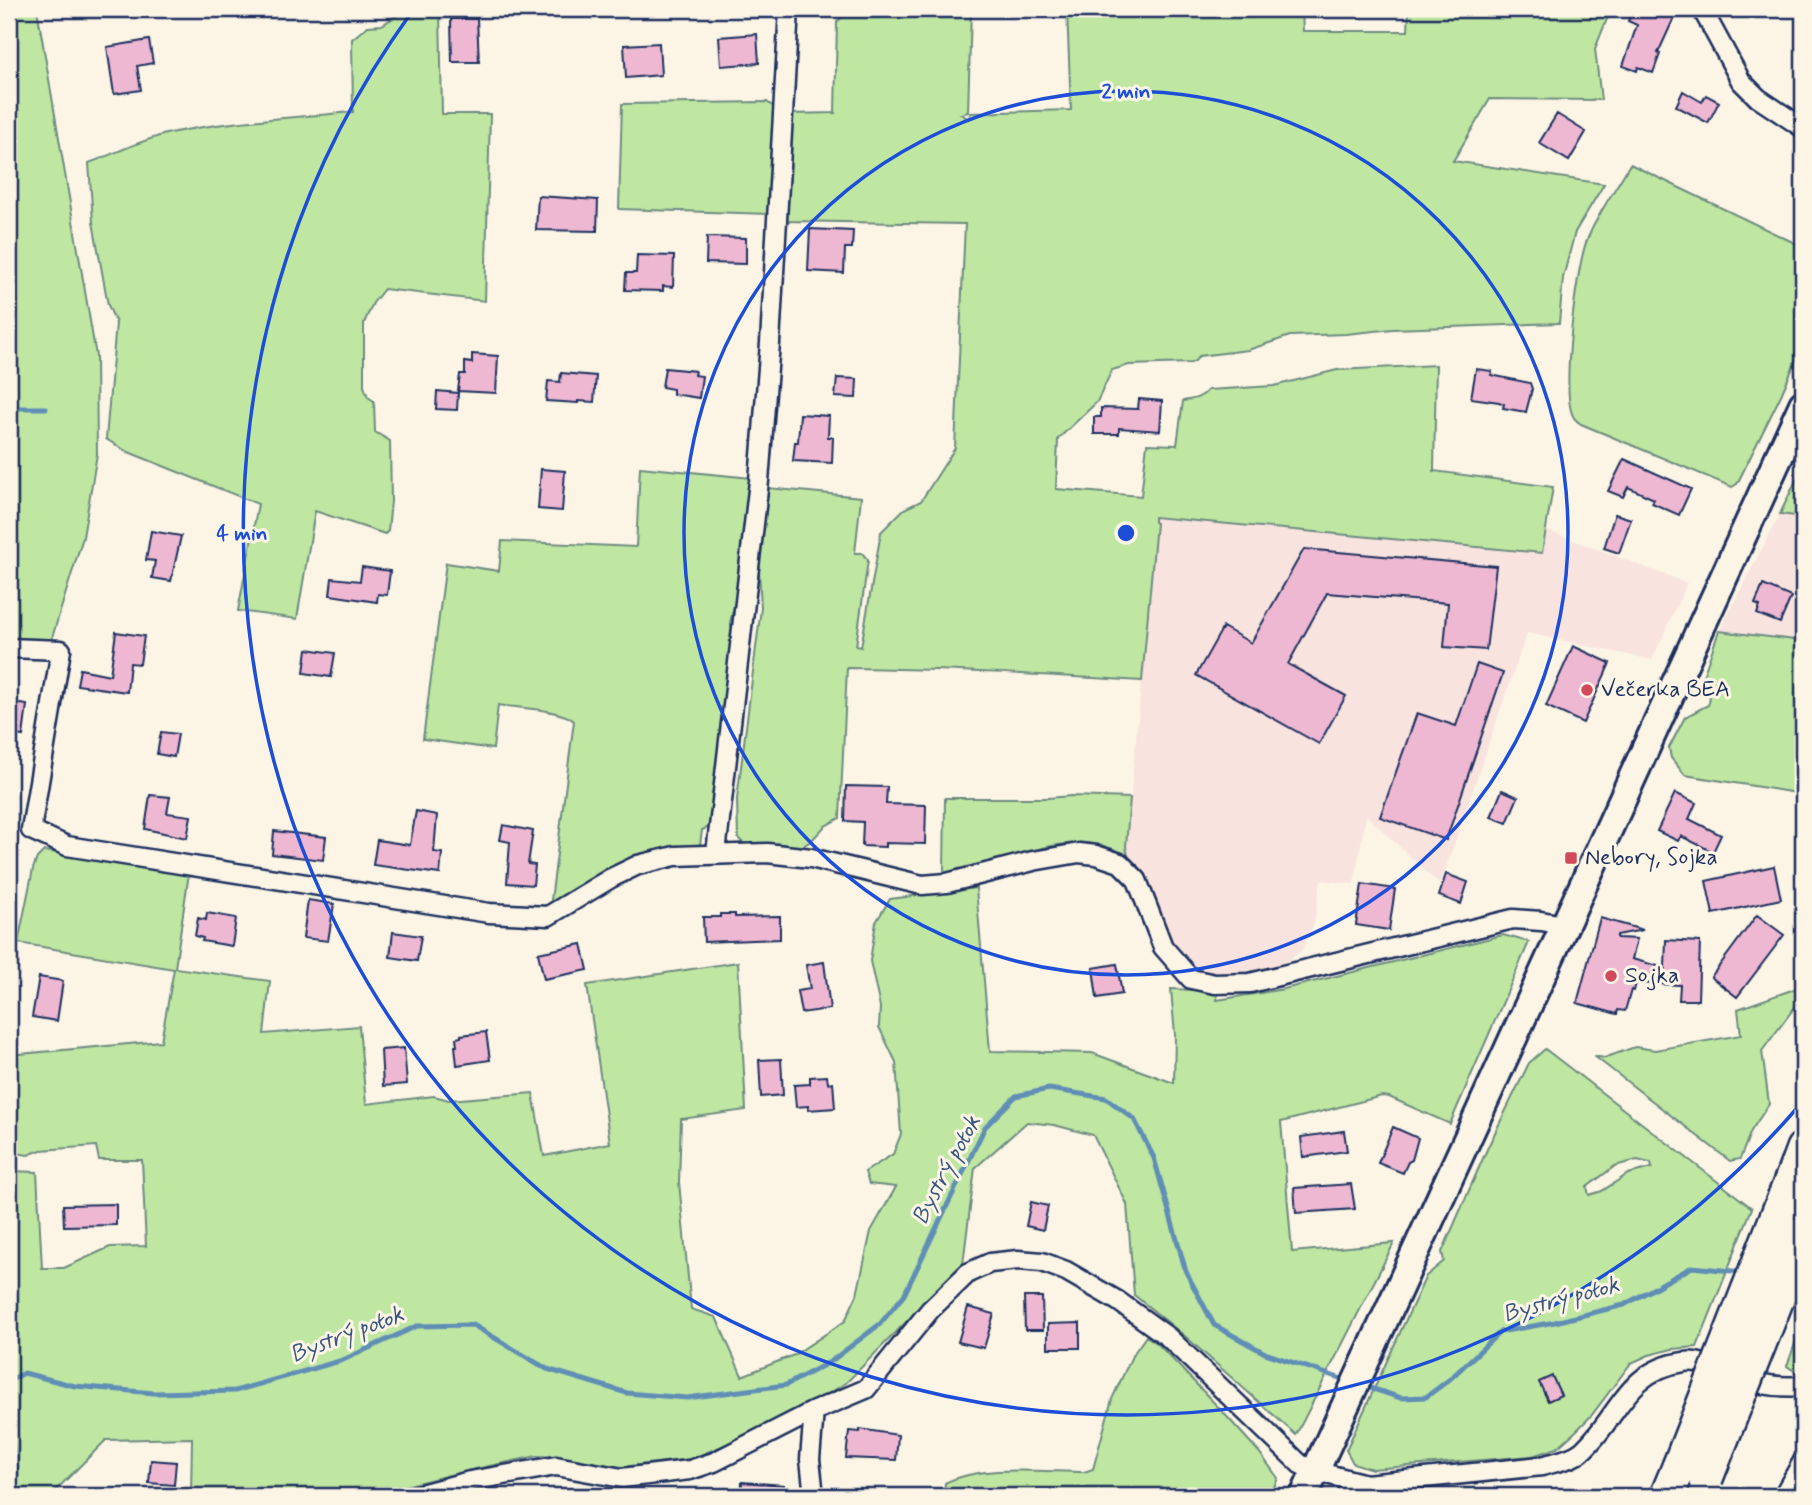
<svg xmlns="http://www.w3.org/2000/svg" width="1812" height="1505" viewBox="0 0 1812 1505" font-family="Mynerve,sans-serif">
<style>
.built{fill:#f8e3df}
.green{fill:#bfe7a2;stroke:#6d8b80;stroke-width:2;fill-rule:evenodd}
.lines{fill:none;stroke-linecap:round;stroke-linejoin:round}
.stream{stroke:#608eb5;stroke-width:5}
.building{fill:#eeb8d2;stroke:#1b2f5e;stroke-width:2}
.street-casing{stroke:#1b2f5e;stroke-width:23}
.secondary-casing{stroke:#1b2f5e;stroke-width:32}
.highway-casing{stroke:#1b2f5e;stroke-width:38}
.street{stroke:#fcf5e5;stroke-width:18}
.secondary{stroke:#fcf5e5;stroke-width:26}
.highway{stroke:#fcf5e5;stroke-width:33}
.highway-bridge-casing{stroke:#1b2f5e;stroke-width:38;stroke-linecap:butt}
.highway-bridge{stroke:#fcf5e5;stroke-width:33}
.ring{fill:none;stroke:#1d4ed8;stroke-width:3.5}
.poi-dot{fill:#d1495b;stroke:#fcf5e5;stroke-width:2.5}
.labels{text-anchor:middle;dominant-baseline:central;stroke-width:6;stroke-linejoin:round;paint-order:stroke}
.poi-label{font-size:23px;fill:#1b2f5e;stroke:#fcf5e5;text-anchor:start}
.water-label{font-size:24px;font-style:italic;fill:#385682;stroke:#fcf5e5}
.centre{fill:#1d4ed8;stroke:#fcf5e5;stroke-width:3.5}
.ring-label{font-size:21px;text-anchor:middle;font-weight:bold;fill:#1d4ed8;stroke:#fcf5e5;stroke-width:6;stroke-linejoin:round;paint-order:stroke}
</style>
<rect width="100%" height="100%" fill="#fcf5e5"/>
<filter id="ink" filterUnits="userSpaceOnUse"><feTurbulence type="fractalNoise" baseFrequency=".0143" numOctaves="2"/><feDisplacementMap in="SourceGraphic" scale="14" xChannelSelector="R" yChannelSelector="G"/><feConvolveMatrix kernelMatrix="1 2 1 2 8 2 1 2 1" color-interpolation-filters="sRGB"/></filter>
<g filter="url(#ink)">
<!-- built -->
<path class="built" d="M1780 514 1803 517V642L1719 631Z
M1154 517 1543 552 1546 530 1687 583 1652 660 1527 633 1440 885 1366 815 1354 884 1321 880 1314 924 1302 950 1282 966 1257 972 1216 974 1198 969 1179 957 1166 938 1142 876 1128 856 1126 846 1156 523 1154 522Z
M1454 1482 1449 1496H1329L1340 1491Z"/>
<!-- green -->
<path class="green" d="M9 9H37L96 356 97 454 83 537 51 641 9 639Z
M407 9H440L442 114H490L485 301 384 289 373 303 364 323V386L368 397 374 401 375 432 390 441 391 501 388 531 385 534 315 511 297 619 238 611 258 504 126 451 106 439 116 323 108 305 93 222 89 163C116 153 141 140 170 133 230 120 292 118 353 112L352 39 368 26 382 25Z
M889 9H971L968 112 961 114 969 119 970 113 1071 110 1067 9H1302L1303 31H1408L1409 9H1611L1595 49 1601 100 1490 99 1453 161 1604 184 1575 232 1563 278 1559 323 1393 329 1346 334 1290 336 1248 350 1199 356 1195 361 1191 363 1129 365 1112 370 1097 402 1058 439 1056 489 1141 496 1147 444 1177 445 1183 401C1194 399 1201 398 1208 390L1274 386 1337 370 1436 365 1434 471 1553 487 1542 553 1154 517V522L1156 523 1142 681C1044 675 946 669 847 668L840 818 825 826 811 841 801 847 746 846 738 838 737 799 761 608 759 571 768 488 861 497 855 553H862L868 560 856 646 861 647 881 532 904 509 921 501 955 448 965 224 782 221 789 114 835 113 837 22 846 13 889 12Z
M767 102 775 108 769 214 619 209 622 104Z
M1630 164 1803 247V344L1781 395 1737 484 1732 487 1581 424C1578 422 1575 420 1573 416 1561 392 1576 267 1587 240 1597 214 1616 189 1630 164Z
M1803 465V517L1780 514 1802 468Z
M640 467 751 478 740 579 730 623 733 630 712 826 702 830 700 845 693 849 550 908 574 721C562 709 516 708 498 705L493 749 423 739 446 563 499 571 502 541 636 547Z
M1719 631 1803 641V794L1685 775 1671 758 1669 748 1685 717 1708 705C1713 696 1706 689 1701 682Z
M1071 796 1130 798 1126 846 1128 856C1070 822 1004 866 944 874L945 798H1048Z
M44 851 189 873 175 968 270 981 264 1034 359 1026 366 1104 434 1096 449 1100 533 1093 544 1156 610 1143 587 985 738 962 746 1110 681 1119 679 1182 691 1309 716 1317 742 1376 794 1355 845 1321 857 1295 871 1231 896 1187 869 1184 865 1172 893 1154 901 1134 896 1062 879 1027 880 1007 870 961 876 922 890 899 976 888 990 1051 1092 1053 1174 1083 1175 1035 1171 989 1218 991 1217 1000 1284 989 1503 935 1529 942 1450 1124 1389 1097 1382 1096 1281 1122 1292 1252 1394 1243 1296 1435 1186 1337 1134 1295 1127 1204 1093 1135 1054 1125 1027 1122 975 1168 963 1264 846 1383 779 1423 690 1459 621 1467 559 1457 537 1456 466 1471 364 1496H191L192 1438 106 1440 50 1496H9V1171L37 1172 42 1268H64L110 1247 146 1246 142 1160H99L96 1146 41 1150 28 1155 9 1152V1055L161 1041 174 969 18 943 33 869 37 858Z
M1803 986V996L1762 1051 1769 1104 1751 1131 1740 1159 1730 1161 1594 1056 1604 1058 1635 1047 1655 1050 1741 1035 1738 1009Z
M1545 1049 1752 1208 1697 1347 1672 1349 1649 1355 1631 1363 1591 1416 1575 1432 1557 1448 1532 1456 1372 1469 1353 1463 1346 1450 1426 1276 1444 1261 1442 1252 1488 1147 1529 1063ZM1637 1160 1651 1163 1652 1168 1628 1174 1602 1191 1589 1195 1587 1187 1615 1166Z
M1803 1321V1372H1796L1787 1366Z
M1146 1336 1157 1343 1220 1409 1259 1452 1278 1478 1270 1496H944L945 1483C983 1464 1043 1472 1084 1472L1093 1469 1112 1399 1132 1356Z"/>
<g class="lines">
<!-- stream -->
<path class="stream" d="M9 408H46
M9 1381 24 1373 75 1386 154 1393 235 1391 343 1360 417 1326 473 1325 547 1369 627 1393 687 1398 786 1385 830 1362 880 1324 904 1295 985 1127 1016 1096 1049 1089 1106 1098 1134 1119 1154 1158 1186 1272 1214 1325 1265 1353 1348 1381
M1364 1386 1401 1398 1426 1397 1450 1379 1500 1332 1555 1322 1624 1305 1692 1267 1742 1272
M9 1436 12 1438 17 1476 9 1486"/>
</g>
<!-- building -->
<path class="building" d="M1633 9H1678L1658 53 1660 54 1653 73 1638 67 1637 71 1623 66 1637 25 1628 21Z
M451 19H477L479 62H452Z
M757 34 759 63 721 66 719 37Z
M149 40 153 63 137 66 141 90 114 94 107 47Z
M659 43 661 75 626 78 624 45Z
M1683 91 1702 102 1706 95 1719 102 1708 123 1676 106Z
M1557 114 1586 132 1569 161 1539 143Z
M538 196 598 200 597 231 536 230Z
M810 229 853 231 852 248H845L844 273 808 271Z
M707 237 746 238V264L706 263Z
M637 255 674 256 673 287 663 286V291L625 290 626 273H636Z
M472 354 498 356 496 393 458 391 460 374H465V362L472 363Z
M665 368 695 371 694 375 702 376 699 398 673 394V389L662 387Z
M1476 369 1492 371 1491 375 1530 383 1532 389 1526 412 1503 408 1504 404 1499 402 1471 398Z
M561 373 596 376 594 402 578 401V403L546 401 548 381 560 382Z
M837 378 857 379 856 398 835 397Z
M437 391 458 393 457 410 436 409Z
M1139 399 1162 401 1160 431 1119 428V434H1094V417H1101V408L1138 409Z
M800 414 829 416 828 437H833L832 463 793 461 795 442H798Z
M1624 459 1691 489 1679 515 1652 503 1654 499 1628 487 1623 497 1608 491Z
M541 469 565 471 562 511 538 509Z
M1615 514 1631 519 1619 553 1604 548Z
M151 531 181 536 171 581 152 578 155 561 146 560Z
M1304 549 1496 566 1486 650 1444 647 1448 603 1327 593 1288 664 1346 696 1319 744 1196 675 1223 627 1251 643Z
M362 567 390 571 387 595 378 594 377 602 330 595 332 578 360 581Z
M1763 585 1791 597 1780 623 1757 614 1760 606 1755 604Z
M116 632 144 636 140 664 130 663 127 692 77 685 80 669 110 675Z
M1573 646 1610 663 1583 723 1546 706Z
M307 649 335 653 331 677 304 673Z
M1477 664 1503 673 1446 840 1380 817 1417 713 1456 726Z
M9 702 27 705 23 736 9 734Z
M161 732 178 734 174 757 157 754Z
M846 786 887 787 886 804 926 805 925 844 885 843V847L862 846 863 822 845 821Z
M1502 790 1518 797 1507 823 1491 817Z
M1675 793 1696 803 1689 819 1721 835 1713 852 1681 836 1678 841 1657 831Z
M150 795 170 797 167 813 191 816 187 838 145 829Z
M416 811 437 815 434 852 442 853 440 874 373 865 377 840 410 845Z
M503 825 533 831 528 864 535 865 533 885 507 883 510 842 500 840Z
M274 831 326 837 323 860 272 854Z
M1774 866 1781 899 1713 914 1706 881Z
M1446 874 1468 882 1461 904 1439 896Z
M1362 884 1395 889 1389 930 1356 925Z
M308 900 334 904 328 941 303 938Z
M207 913 236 918 232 946 202 941 203 938 195 936 198 918 206 920Z
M720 914H735V917L780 916V939L704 942 703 917H720Z
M1757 915 1784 935 1737 997 1711 977Z
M1600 918 1643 930 1617 935V938L1637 939 1632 959 1665 968 1666 940 1700 942 1698 1000H1679L1680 985 1636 983 1634 991 1631 990 1625 1011 1618 1010 1617 1014 1577 1003Z
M393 932 421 936 417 961 390 957Z
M582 944 588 970 544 979 538 953Z
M824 962 830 1009 801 1013 797 991 810 989 806 965Z
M1117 964 1122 994 1097 998 1093 968Z
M39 977 63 981 57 1021 32 1017Z
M486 1032 490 1060 457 1065 455 1046H457L456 1038 461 1037V1035Z
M404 1048 407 1084 383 1086 381 1050Z
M781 1059 783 1095 761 1097 759 1060Z
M827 1076 828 1083 833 1082 835 1108 808 1110V1106L796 1107 794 1085 810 1084V1077Z
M1393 1127 1418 1138 1412 1160 1408 1162 1403 1173 1378 1163Z
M1344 1131 1347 1151 1303 1157 1301 1137Z
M1351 1184 1355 1209 1296 1213 1294 1188Z
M1031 1202 1048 1206 1043 1230 1026 1226Z
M116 1204V1225L64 1226 63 1205Z
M1024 1297H1042L1043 1330H1025Z
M968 1307 994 1314 984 1348 958 1342Z
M1080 1323V1348H1048V1324Z
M1552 1376 1561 1395 1548 1401 1539 1382Z
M860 1429 898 1435 896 1460 846 1458 849 1431 860 1432Z
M151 1460 176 1462 174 1485 149 1483Z
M742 1482 784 1485V1496H741Z"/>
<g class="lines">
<!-- street casing -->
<g class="street-casing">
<path id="street" d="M1702 9 1741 81 1758 98 1803 128
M9 648 61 650 31 830 67 846 489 913 548 916 611 878 638 865 675 856 767 853 811 858 922 885 947 883 1033 861 1079 853 1096 855 1120 863 1137 880 1163 947 1191 979 1215 984 1250 983 1513 919 1541 921 1564 925
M716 853 759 481 770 343 789 9
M814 1411 810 1459 814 1496
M413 1496 470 1481 556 1466 622 1478 690 1470 714 1462 814 1411 866 1389 930 1310 968 1273 990 1263 1018 1260 1042 1262 1066 1271 1118 1301 1168 1337 1300 1464 1315 1471 1366 1484 1542 1466C1555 1462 1571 1460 1582 1451 1619 1418 1625 1370 1684 1362 1701 1359 1714 1370 1729 1375 1753 1384 1778 1388 1803 1386
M1783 1496 1803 1461"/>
</g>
<!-- secondary casing -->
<g class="secondary-casing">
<path id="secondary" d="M1304 1496 1803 404"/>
</g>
<!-- highway casing -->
<g class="highway-casing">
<path id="highway" d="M1793 1176 1803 1149
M1667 1496 1679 1467"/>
</g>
<!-- street -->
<use href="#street" class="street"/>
<!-- secondary -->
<use href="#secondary" class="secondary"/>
<!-- highway -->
<use href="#highway" class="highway"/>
<!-- highway-bridge casing -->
<g class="highway-bridge-casing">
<path id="highway-bridge" d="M1679 1467 1793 1176
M1706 1478 1803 1233"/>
</g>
<!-- highway-bridge -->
<use href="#highway-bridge" class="highway-bridge"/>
</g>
</g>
<!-- distance rings -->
<g class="ring">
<circle cx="1126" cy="533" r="442"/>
<path d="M1803 1101A884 884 0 0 1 411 13"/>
</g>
<!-- markers -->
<g class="poi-dot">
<circle cx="1587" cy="690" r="7"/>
<rect x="1564" y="851" width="14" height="14" rx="3.5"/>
<circle cx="1611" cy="976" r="7"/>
</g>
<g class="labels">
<!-- poi labels -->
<g class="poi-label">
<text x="1601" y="690">Večerka BEA</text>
<text x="1585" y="858">Nebory, Sojka</text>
<text x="1625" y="976">Sojka</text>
</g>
<!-- water labels -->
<g class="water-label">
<text transform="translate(947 1170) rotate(-62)">Bystrý potok</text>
<text transform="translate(1561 1300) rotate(-15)">Bystrý potok</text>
<text transform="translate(347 1335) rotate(-21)">Bystrý potok</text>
</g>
</g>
<circle cx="1126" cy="533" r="10" class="centre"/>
<g class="ring-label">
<text x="1126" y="98">2 min</text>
<text x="242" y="540">4 min</text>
</g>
<!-- margin -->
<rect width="1812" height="1505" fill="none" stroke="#fcf5e5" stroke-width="35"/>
<rect x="18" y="18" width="1777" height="1470" fill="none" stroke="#1b2f5e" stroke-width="2.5" filter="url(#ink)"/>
</svg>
